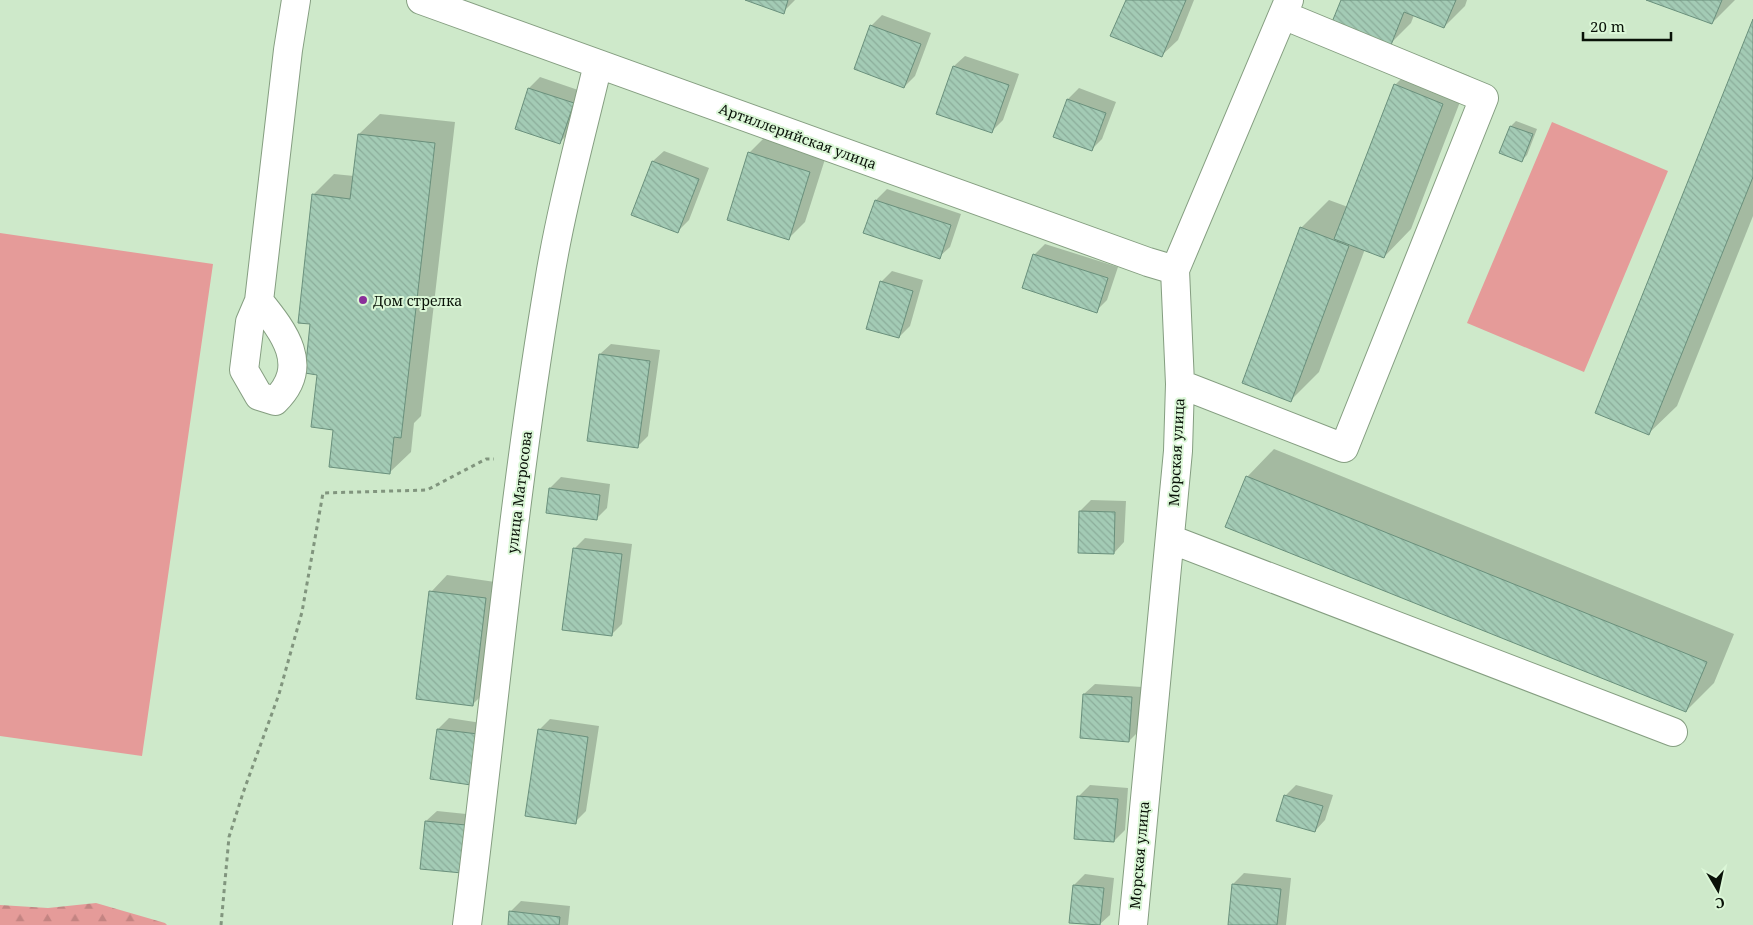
<svg xmlns="http://www.w3.org/2000/svg" width="1753" height="925" viewBox="0 0 1753 925" font-family="'Noto Serif',serif">
<style>
.forest{fill:url(#forest-firs)}
.pitch{fill:#e59b99}
.shadow{fill:#0003}
.building{fill:url(#building-back-hatch);stroke:#6a907c}
.lines{fill:none;stroke-linecap:round;stroke-linejoin:round}
.minor-casing{stroke:#859e81;stroke-width:30}
.path{stroke:#81957e;stroke-width:3;stroke-dasharray:4 4;stroke-linecap:butt}
.minor{stroke:#fff;stroke-width:28}
.poi-dot{fill:#8a2f9a;stroke:#dbf7d7;stroke-width:2}
.labels{text-anchor:middle;dominant-baseline:central;stroke-width:4;stroke-linejoin:round;paint-order:stroke}
.street-label{font-size:14px;fill:#091208;stroke:#dbf7d7}
.poi-label{font-size:14px;fill:#091208;stroke:#dbf7d7;text-anchor:start}
</style>
<defs>
<pattern id="forest-firs" width="22" height="20" patternUnits="userSpaceOnUse" patternTransform="scale(1.25)"><rect width="22" height="20" fill="#e59b99"/><path d="M5 1l3.5 6h-7zM16 11l3.5 6h-7z" fill="#c38482"/></pattern>
<pattern id="building-back-hatch" width="6" height="6" patternUnits="userSpaceOnUse" patternTransform="scale(1.25)"><rect width="6" height="6" fill="#a3cbb5"/><path d="M-1 5l2 2M0 0l6 6M5-1l2 2" fill="none" stroke="#8bad9a"/></pattern>
</defs>
<rect width="100%" height="100%" fill="#cee9ca"/>
<!-- forest -->
<path class="forest" d="M96 903 165 923 167 925H0V905L48 908Z"/>
<!-- pitch -->
<path class="pitch" d="M1552 122 1668 171 1584 372 1467 323Z
M0 233 213 264 142 756 0 736Z"/>
<!-- shadow -->
<path class="shadow" d="M749 0H795L783 12Z
M1127 0H1194L1178 40 1161 56Z
M1342 0H1467L1465 6 1444 27 1414 15 1411 23 1390 44Z
M1650 0H1735L1712 23Z
M882 15 931 33 915 76 904 87 871 26Z
M1753 23V216L1677 406 1649 433Z
M965 56 1019 74 1003 120 992 131 954 66Z
M1423 57 1470 76 1411 229 1384 257 1365 249 1319 372 1291 400 1301 228 1329 200 1348 207 1395 85Z
M540 77 584 92 571 131 560 142 516 128 529 88Z
M1079 88 1116 102 1102 139 1091 150 1054 136 1068 99Z
M380 114 455 122 421 416 414 423 411 452 390 472 334 428 319 374 312 323 313 195 334 174 354 176 359 134Z
M1516 121 1537 129 1527 155 1522 160 1501 152 1511 126Z
M765 137 826 156 805 222 789 238 749 153Z
M664 151 709 168 689 220 678 231 653 161Z
M887 189 961 214 950 247 939 257 865 233 876 200Z
M1045 244 1118 267 1107 300 1096 311 1034 255Z
M892 271 923 280 910 326 899 337 881 282Z
M611 344 660 350 648 436 637 447 600 354Z
M1274 449 1734 634 1714 683 1686 711 1247 477Z
M561 477 610 484 607 508 596 519 550 488Z
M1091 500 1126 501 1124 542 1114 553 1080 511Z
M585 538 632 544 622 624 611 635 574 549Z
M447 575 502 583 488 689 472 705 431 592Z
M1095 684 1142 687 1140 730 1129 741 1084 694Z
M449 718 488 724 481 773 438 729Z
M550 719 599 726 586 811 575 822 539 730Z
M1090 785 1128 788 1125 830 1114 841 1075 837 1079 796Z
M1296 785 1333 795 1325 820 1315 831 1285 796Z
M437 811 476 815 472 861 426 821Z
M1244 873 1291 878 1286 925H1229L1233 884Z
M1085 874 1114 878 1110 915 1099 925 1070 922 1074 885Z
M521 901 570 906 568 925H509L510 912Z"/>
<!-- building -->
<path class="building" d="M745 0H788L784 14Z
M1126 0H1186L1162 57 1110 36Z
M1341 0H1456L1444 28 1404 12 1391 45 1332 22Z
M1646 0H1722L1712 24Z
M1753 19V177L1649 435 1595 413Z
M870 25 921 44 904 88 854 69Z
M953 66 1009 85 992 133 936 114Z
M1394 84 1443 104 1384 258 1334 239Z
M528 88 574 103 560 144 515 129Z
M1067 99 1106 113 1092 151 1053 137Z
M1510 126 1533 134 1522 162 1499 153Z
M358 134 435 143 401 438 394 437 390 474 329 467 333 430 311 427 317 375 305 373 310 324 298 323 312 194 350 199Z
M748 152 810 172 789 240 727 220Z
M652 161 699 179 678 233 631 215Z
M875 200 951 225 940 259 863 233Z
M1300 227 1349 246 1291 402 1242 383Z
M1033 254 1108 278 1097 313 1022 288Z
M880 281 913 291 899 338 866 329Z
M599 354 650 361 638 448 587 441Z
M1246 476 1707 662 1686 712 1225 527Z
M549 488 600 495 597 520 546 513Z
M1079 511 1115 512 1114 554 1078 553Z
M573 548 622 554 612 636 562 630Z
M429 591 486 598 473 706 416 699Z
M1083 694 1132 697 1129 742 1080 738Z
M437 729 478 734 471 785 430 779Z
M538 729 588 737 576 824 525 816Z
M1284 795 1323 806 1315 832 1276 821Z
M1077 796 1118 799 1114 842 1074 839Z
M425 821 466 825 462 873 420 869Z
M1232 884 1281 889 1277 925H1228Z
M1073 885 1104 888 1100 925 1069 923Z
M509 911 560 917 559 925H508Z"/>
<g class="lines">
<!-- minor casing -->
<g class="minor-casing">
<path id="minor" d="M421 0 1148 262 1175 270
M259 301C284 332 311 366 275 401L259 396 244 370 250 322 259 301 288 50 296 0
M1180 384 1344 448 1484 98 1283 15
M1170 539 1673 732
M467 925C494 711 513 495 549 282 561 208 581 136 598 64
M1133 925 1178 451 1180 384 1175 270 1289 0"/>
</g>
<!-- path -->
<path class="path" d="M221 925 229 837 243 793 279 694 302 612 323 493 427 490 486 459H494"/>
<!-- minor -->
<use href="#minor" class="minor"/>
</g>
<!-- markers -->
<circle class="poi-dot" cx="363" cy="300" r="5"/>
<g class="labels">
<!-- street labels -->
<g class="street-label">
<text transform="translate(798 136) rotate(20)">Артиллерийская улица</text>
<text transform="translate(1176 452) rotate(-87)">Морская улица</text>
<text transform="translate(519 492) rotate(-83)">улица Матросова</text>
<text transform="translate(1139 855) rotate(-85)">Морская улица</text>
</g>
<!-- poi labels -->
<g class="poi-label">
<text x="373" y="300">Дом стрелка</text>
</g>
</g>
<!-- north arrow -->
<g transform="translate(1718 890) rotate(171)" stroke="#dbf7d7" stroke-width="4" paint-order="stroke">
<path d="M0-4L9 19L0 12L-9 19Z" fill="#091208"/>
<text y="-8" font-size="14" font-weight="bold" text-anchor="middle" fill="#091208">С</text>
</g>
<!-- scale -->
<path d="M1583 32v8h88v-8" fill="none" stroke="#091208" stroke-width="2.5"/>
<text x="1590" y="32" font-size="15" fill="#091208" stroke="#dbf7d7" stroke-width="4" paint-order="stroke">20 m</text>
</svg>
